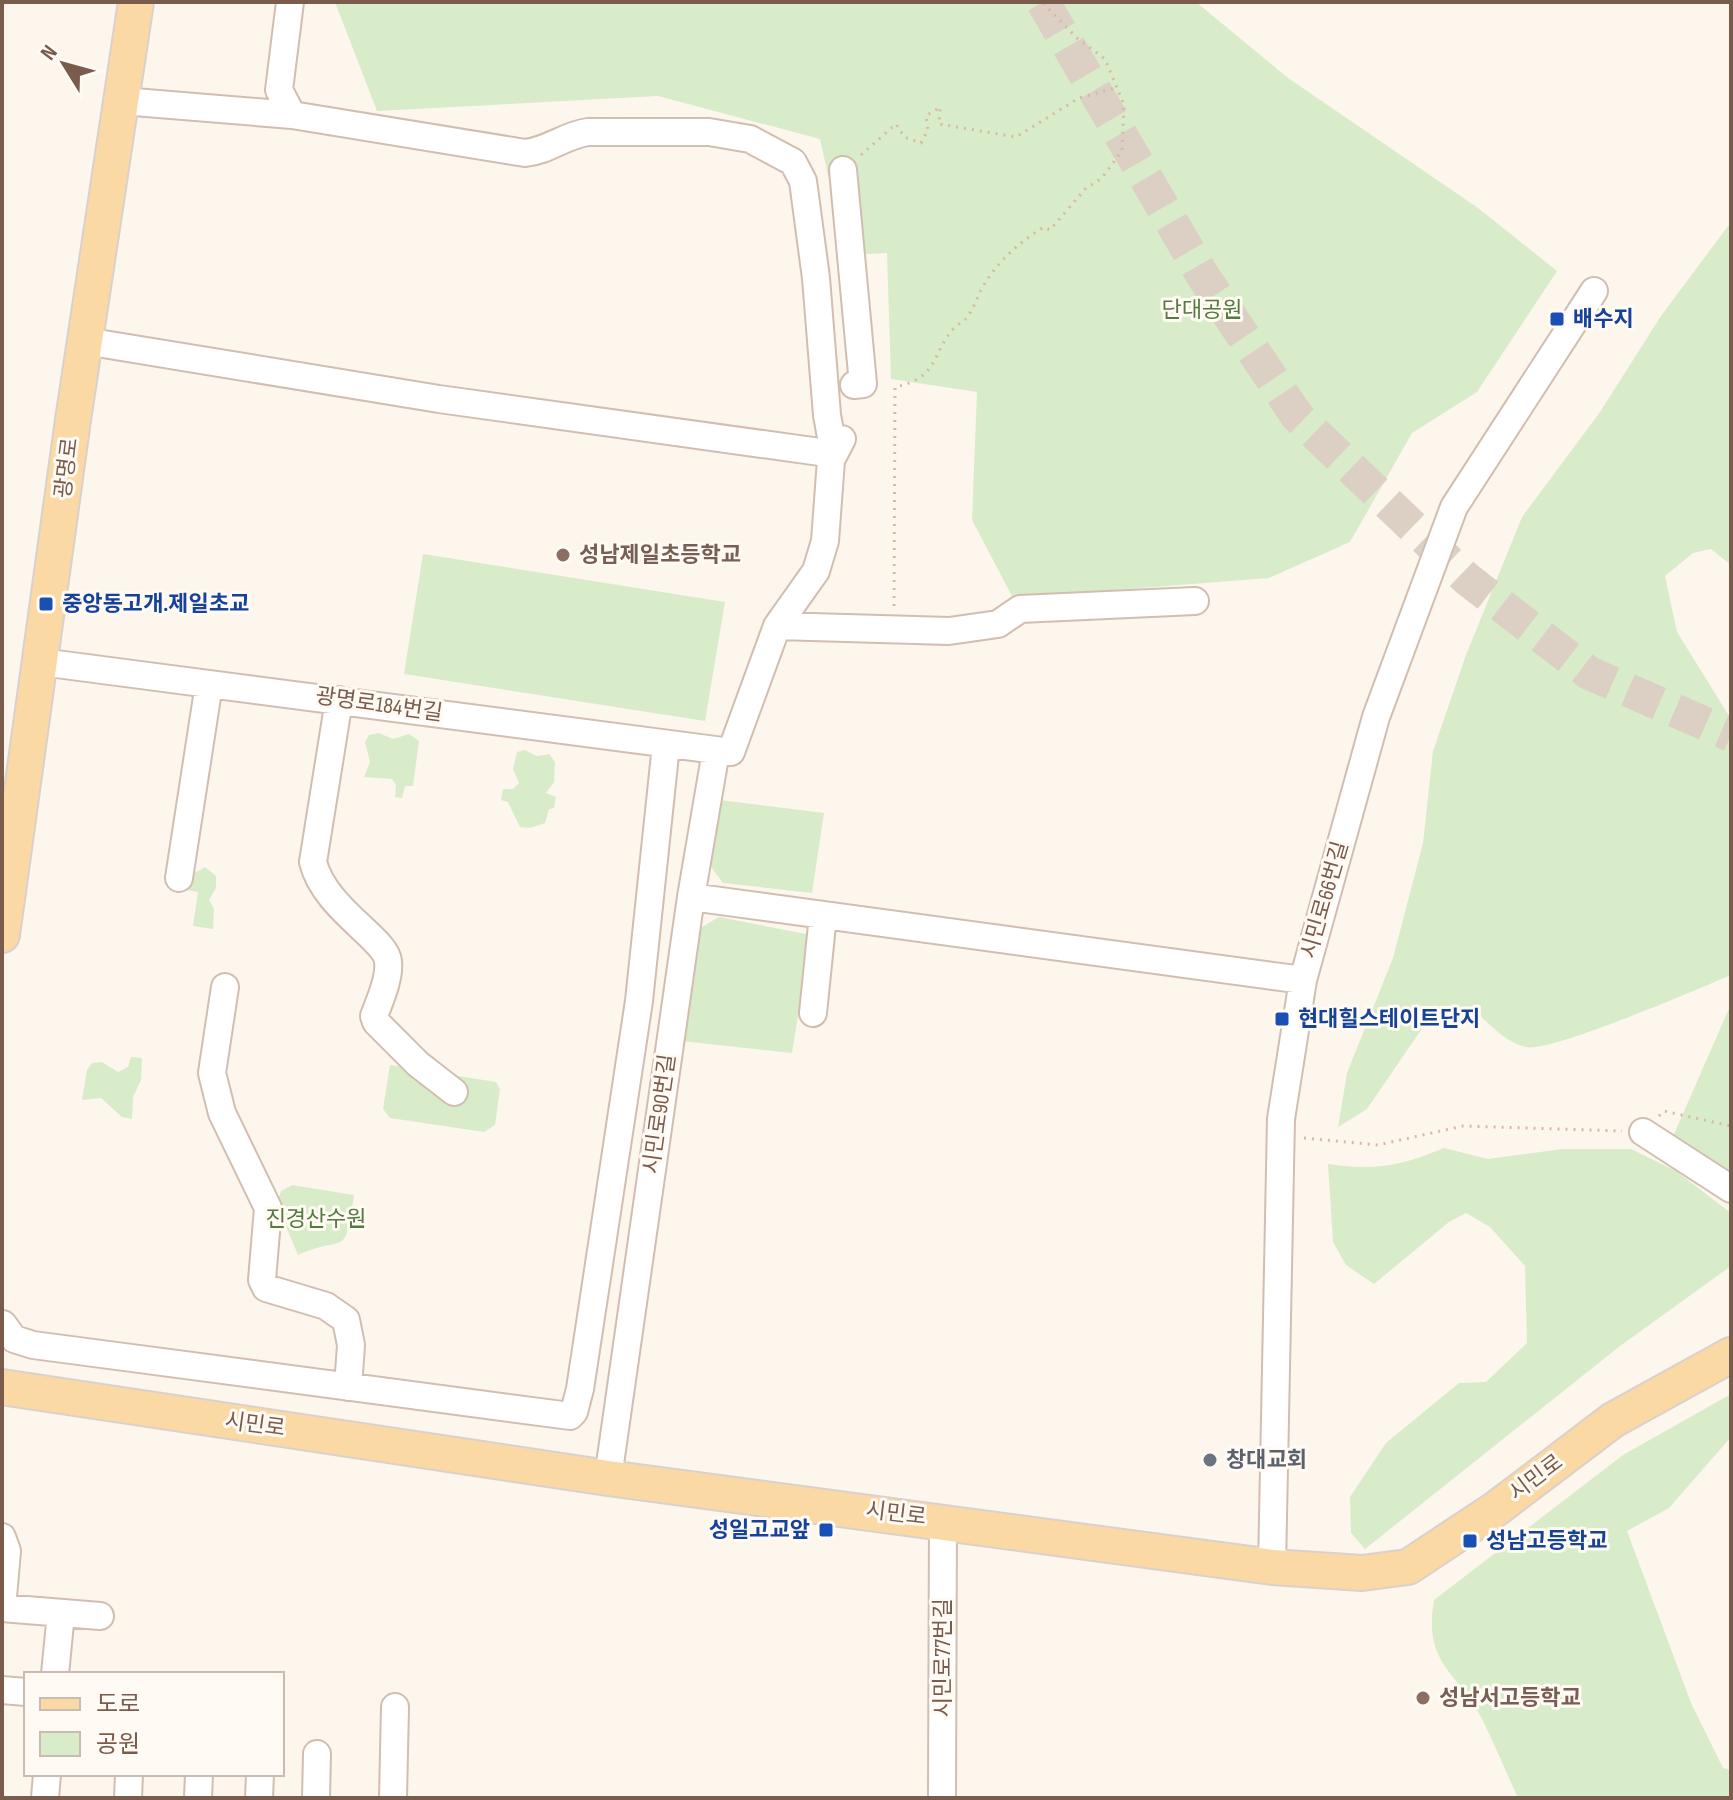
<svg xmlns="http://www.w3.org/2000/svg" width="1733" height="1800" viewBox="0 0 1733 1800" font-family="'Sofia Sans Condensed','Noto Sans KR',sans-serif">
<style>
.green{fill:#d8ecc9}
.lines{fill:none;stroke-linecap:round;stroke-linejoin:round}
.major-tunnel{stroke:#dcd0c4;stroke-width:34;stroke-dasharray:34 17;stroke-linecap:butt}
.minor-casing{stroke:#d1beb0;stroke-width:30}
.major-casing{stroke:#dad1cd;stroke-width:38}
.path{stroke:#d9b8a5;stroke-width:3;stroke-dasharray:2 6;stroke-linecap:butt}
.minor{stroke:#fff;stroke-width:26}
.major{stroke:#fbd9a5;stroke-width:34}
.transit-dot{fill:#1a4fb4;stroke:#fffaf3;stroke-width:3}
.education-dot{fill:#8d6e63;stroke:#fffaf3;stroke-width:3}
.worship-dot{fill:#6b7280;stroke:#fffaf3;stroke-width:3}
.labels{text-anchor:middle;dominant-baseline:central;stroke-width:6;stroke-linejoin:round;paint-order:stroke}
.park-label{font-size:22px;fill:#537a41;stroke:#fffaf3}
.transit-label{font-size:22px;font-weight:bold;fill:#164399;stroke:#fffaf3;text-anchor:start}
.street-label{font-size:22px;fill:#7a5c4d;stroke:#fffaf3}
.education-label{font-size:22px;font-weight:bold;fill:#785e54;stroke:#fffaf3;text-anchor:start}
.worship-label{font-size:22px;font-weight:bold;fill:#5b616d;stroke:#fffaf3;text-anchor:start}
</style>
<rect width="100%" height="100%" fill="#fdf6ec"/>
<!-- green -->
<path class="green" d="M335 2H1196L1288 78 1478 208 1557 271 1477 392 1412 433 1350 542 1269 578 1013 598 972 520 977 392 891 379 887 253 846 255 820 139 658 96 377 111Z
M1731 222V565L1711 549 1693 553 1665 576 1677 632 1731 719V975C1698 989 1550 1053 1526 1047 1506 1042 1495 1029 1480 1016L1423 1027 1367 1109 1338 1127 1347 1073 1393 958 1423 843 1433 751 1466 655 1522 517 1600 412 1661 316Z
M423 554 725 602 705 721 404 674Z
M379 733 393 739 409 734 419 741 413 786H405L402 798 395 797 396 785 392 779 364 777 370 762 365 742 369 735Z
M525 750 537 756 549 754 555 762 554 782 546 793 556 797 554 808 549 809 545 823 530 828 520 827 508 802 501 800 503 789H513L519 783 513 769 517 752Z
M720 800 824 813 812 893 723 883 708 863Z
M205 867 216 876V888L209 900 214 909 213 929 193 926 198 892 167 887 170 876 189 869 197 872Z
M719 917 811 935 792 1053 681 1041 695 931Z
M1731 1004V1190L1671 1141Z
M131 1057 142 1058 141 1080 133 1097 132 1119 122 1117 101 1098 82 1100 87 1070 92 1063 102 1062 118 1072 128 1067Z
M390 1065 496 1082 500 1089 495 1125 484 1132 390 1118 383 1109Z
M1444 1148 1488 1159 1562 1149H1631L1676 1171 1731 1213V1266L1620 1346 1365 1549 1351 1533 1350 1497 1386 1443 1459 1383 1486 1382 1527 1343 1525 1266 1490 1227 1466 1213 1449 1222 1374 1284 1346 1265 1333 1242 1328 1164C1375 1171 1400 1166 1444 1148Z
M292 1185 354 1195C344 1261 348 1233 298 1255L277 1205 281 1191Z
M1731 1394V1437L1669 1508 1627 1531 1691 1703 1723 1768 1731 1770V1798H1518C1506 1772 1495 1745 1482 1719 1457 1670 1423 1665 1434 1600L1623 1455Z"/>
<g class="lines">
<!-- major-tunnel -->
<path class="major-tunnel" d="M1043 2 1203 276 1297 416 1467 579 1589 673 1731 735"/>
<!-- minor casing -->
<g class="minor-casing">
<path id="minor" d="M122 101 292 115
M843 170 863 384 854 385
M85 341 439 399 834 454 827 415 816 278 803 181 793 162 750 139 709 132H588C565 135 548 151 525 153L292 115 279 90 290 2
M777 626 949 631 998 624 1020 609 1195 601
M41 662 731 752 777 626 816 571 825 541 831 460 842 439
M339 700 313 862C324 908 386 939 388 961 390 978 380 1000 374 1016L376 1022 418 1064 454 1092
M179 878 209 684
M691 897 1303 980
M225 987 212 1073 222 1113 268 1208 262 1280 266 1288 326 1306 346 1320 351 1345 348 1387
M813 1013 823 915
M1643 1132 1731 1189
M3 1324 14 1339 33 1345 570 1416 574 1412 580 1389 639 1001 666 745
M608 1478 691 897 716 751
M2 1537 7 1551 2 1608
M1272 1567 1281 1119 1303 980 1376 717 1454 507 1594 291
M2 1608 100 1616
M55 1674 61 1613
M2 1690 26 1692
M942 1796 943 1520
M45 1798 47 1774
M128 1798 129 1774
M198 1798 199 1774
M259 1798 260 1774
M316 1798 317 1754
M393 1798 395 1707"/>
</g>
<!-- major casing -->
<g class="major-casing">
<path id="major" d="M2 935 73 420 136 2
M2 1387 608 1478 1272 1567 1362 1573 1408 1567 1497 1508 1613 1420 1731 1355"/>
</g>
<!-- path -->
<path class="path" d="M861 155 896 124 904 137 921 143 928 130 926 116 940 107 939 124 1016 137 1079 98 1118 87
M894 606 895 387C939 378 930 356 954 328 958 324 964 322 968 316 974 308 977 297 982 288 997 262 1019 242 1044 227L1050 230 1086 188 1101 179 1122 151 1124 105 1105 59 1077 38 1042 2
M1659 1116 1664 1111 1731 1126
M1304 1138 1378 1145 1463 1126 1622 1131"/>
<!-- minor -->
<use href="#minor" class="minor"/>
<!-- major -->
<use href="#major" class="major"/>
</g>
<!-- markers -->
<g class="transit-dot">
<rect x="1549" y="311" width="16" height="16" rx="4"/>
<rect x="38" y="596" width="16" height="16" rx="4"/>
<rect x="1274" y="1011" width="16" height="16" rx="4"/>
<rect x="818" y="1522" width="16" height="16" rx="4"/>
<rect x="1462" y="1533" width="16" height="16" rx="4"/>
</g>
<g class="education-dot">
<circle cx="563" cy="555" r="8"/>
<circle cx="1423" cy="1698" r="8"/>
</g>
<circle class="worship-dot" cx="1210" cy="1460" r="8"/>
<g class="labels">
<!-- park labels -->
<g class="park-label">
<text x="1202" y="310">단대공원</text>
<text x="316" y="1219">진경산수원</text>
</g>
<!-- transit labels -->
<g class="transit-label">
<text x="1573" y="319">배수지</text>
<text x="62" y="604">중앙동고개.제일초교</text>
<text x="1298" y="1019">현대힐스테이트단지</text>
<text x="810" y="1530" text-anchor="end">성일고교앞</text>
<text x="1486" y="1541">성남고등학교</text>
</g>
<!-- street labels -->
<g class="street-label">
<text transform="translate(67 468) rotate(-83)">광명로</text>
<text transform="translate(379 705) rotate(8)">광명로184번길</text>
<text transform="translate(1325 900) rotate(-74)">시민로66번길</text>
<text transform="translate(660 1114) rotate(-82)">시민로90번길</text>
<text transform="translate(255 1425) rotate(8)">시민로</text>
<text transform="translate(1536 1478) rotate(-37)">시민로</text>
<text transform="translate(896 1514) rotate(7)">시민로</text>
<text transform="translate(943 1658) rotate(-90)">시민로77번길</text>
</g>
<!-- education labels -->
<g class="education-label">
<text x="579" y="555">성남제일초등학교</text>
<text x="1439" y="1698">성남서고등학교</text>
</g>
<!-- worship labels -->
<g class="worship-label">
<text x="1226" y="1460">창대교회</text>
</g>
</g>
<!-- border -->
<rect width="1733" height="1800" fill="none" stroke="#7a5c4d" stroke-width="8"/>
<!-- legend -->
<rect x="24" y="1672" width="260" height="104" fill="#fffaf3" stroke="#cabbb1" stroke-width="2"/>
<rect x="40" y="1698" width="40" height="12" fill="#fbd9a5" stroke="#cabbb1" stroke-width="2"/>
<text x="96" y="1712" font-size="24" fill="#7a5c4d">도로</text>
<rect x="40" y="1732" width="40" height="24" fill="#d8ecc9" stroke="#cabbb1" stroke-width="2"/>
<text x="96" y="1752" font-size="24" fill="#7a5c4d">공원</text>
<!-- north arrow -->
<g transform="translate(64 64) rotate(307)" stroke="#fffaf3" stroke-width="6" paint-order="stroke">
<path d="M0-6L14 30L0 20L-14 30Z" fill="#7a5c4d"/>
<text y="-12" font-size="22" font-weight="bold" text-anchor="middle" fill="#7a5c4d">N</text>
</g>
</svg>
